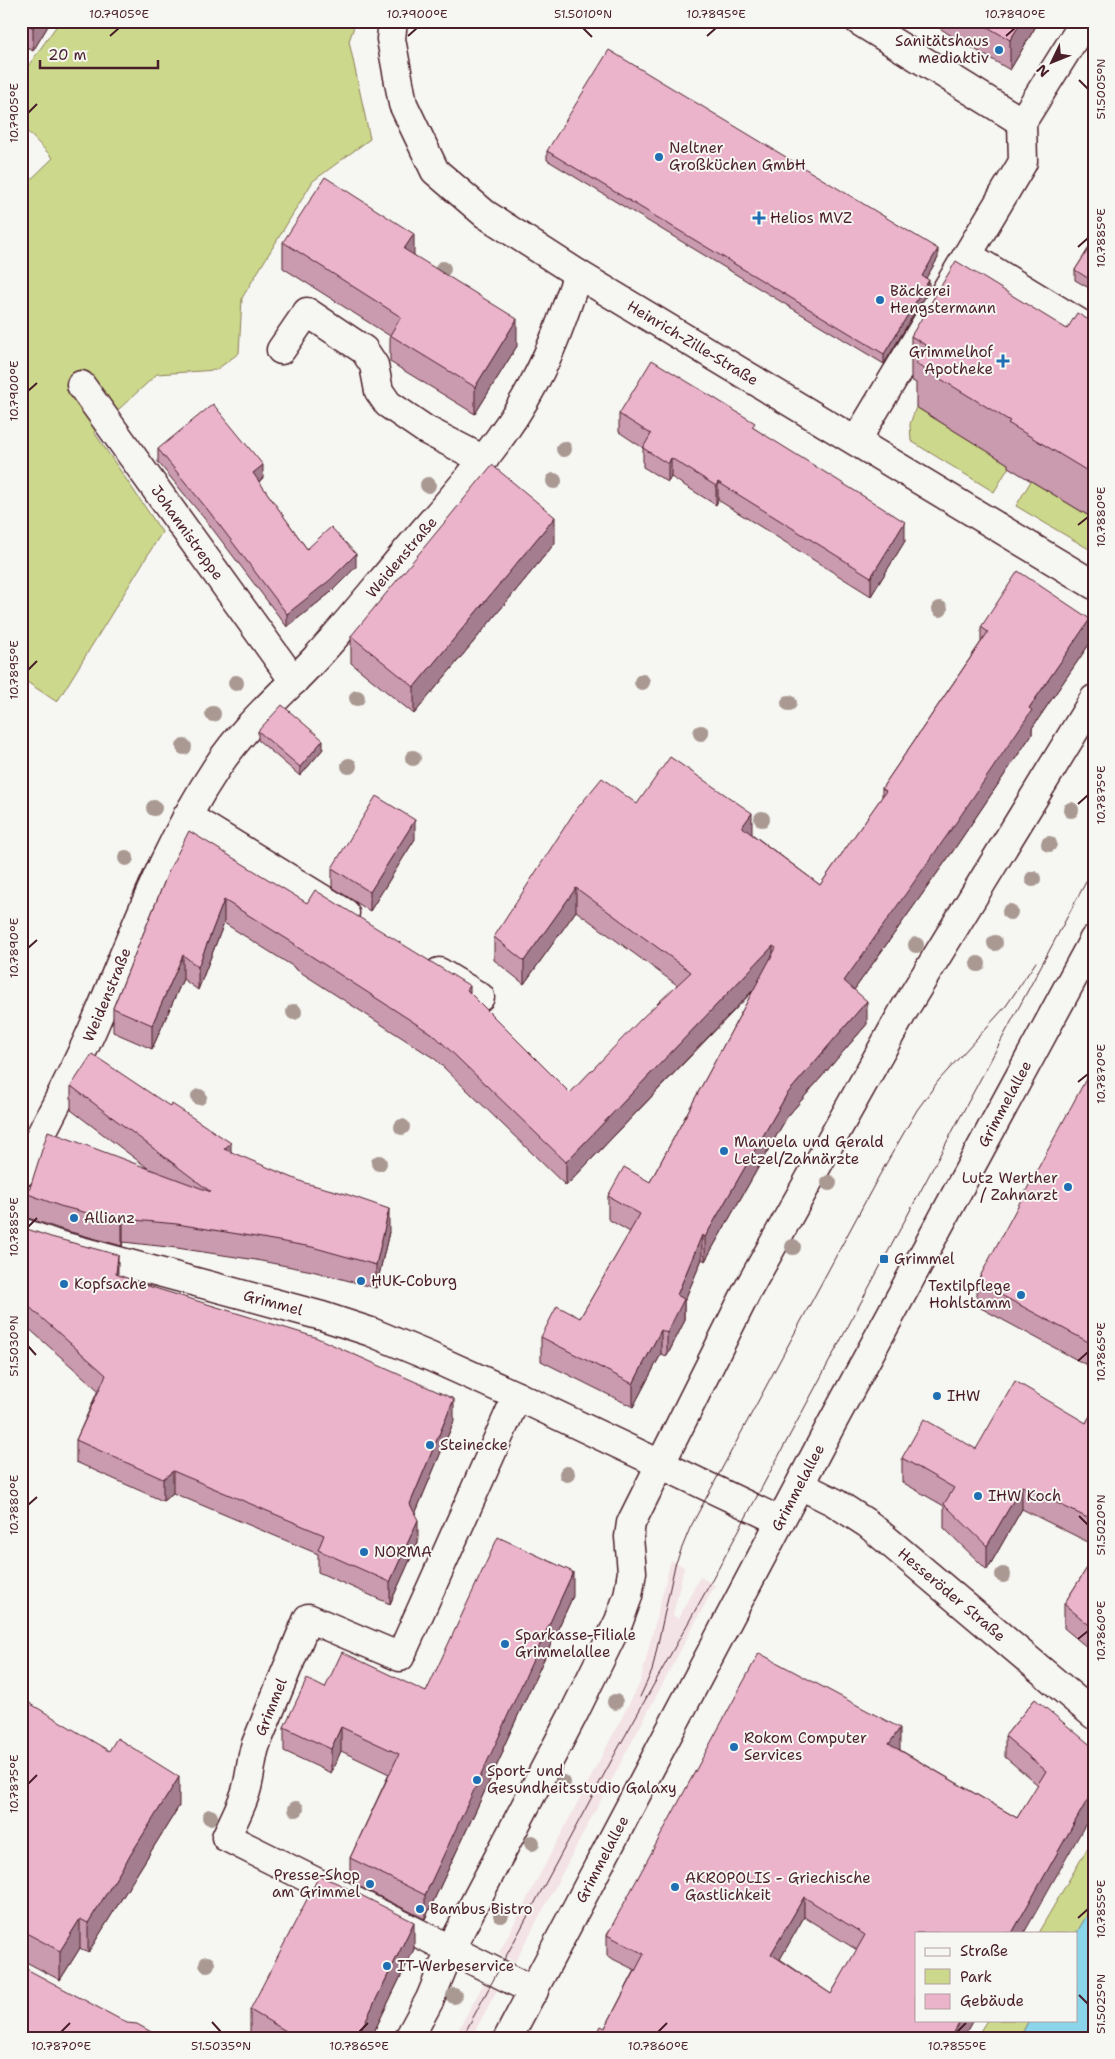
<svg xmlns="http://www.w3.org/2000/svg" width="1115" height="2059" viewBox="0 0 1115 2059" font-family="'Shantell Sans',sans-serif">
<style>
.built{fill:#f3e2e6}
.green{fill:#ccd88b;stroke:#8b7c5b}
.water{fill:#8ad5ea;stroke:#708c9e}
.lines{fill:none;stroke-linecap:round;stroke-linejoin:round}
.minor-casing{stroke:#4a1f2b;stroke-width:31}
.major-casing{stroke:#4a1f2b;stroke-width:31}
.minor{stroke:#f6f6f2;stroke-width:28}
.major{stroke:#f6f6f2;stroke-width:28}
.tram{stroke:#4a1f2b;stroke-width:1}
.tree{fill:#a99992}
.wall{fill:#ca9baf;stroke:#4a1f2b;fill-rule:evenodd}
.shaded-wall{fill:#a47e8e;stroke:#4a1f2b}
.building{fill:#ebb4cb;stroke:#4a1f2b;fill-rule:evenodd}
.ticks{fill:none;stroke:#4a1f2b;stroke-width:2}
.poi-dot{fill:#1f6fb2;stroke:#f6f6f2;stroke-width:2}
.labels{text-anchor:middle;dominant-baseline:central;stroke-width:4;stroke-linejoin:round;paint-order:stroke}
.poi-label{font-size:15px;fill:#4a1f2b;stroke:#f6f6f2;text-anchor:start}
.street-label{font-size:15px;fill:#4a1f2b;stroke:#f6f6f2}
.neatline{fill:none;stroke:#4a1f2b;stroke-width:2}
.ticks-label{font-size:12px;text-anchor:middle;fill:#4a1f2b}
</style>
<rect width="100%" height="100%" fill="#f6f6f2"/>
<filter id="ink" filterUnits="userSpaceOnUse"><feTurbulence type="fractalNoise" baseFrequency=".02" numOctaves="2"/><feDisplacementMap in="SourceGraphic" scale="10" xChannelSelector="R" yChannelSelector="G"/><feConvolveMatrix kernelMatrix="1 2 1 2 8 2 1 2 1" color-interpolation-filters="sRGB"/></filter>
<g filter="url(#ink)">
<!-- built -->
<path class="built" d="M671 1560 684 1567 673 1615 678 1619 700 1577 715 1585 515 1962 499 1953 640 1683Z
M484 1983 497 1990 471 2038H454Z"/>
<!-- green -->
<path class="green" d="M60 21H356L349 41 370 139 313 181 242 298 239 353 216 370 157 374 94 432 162 532 57 702 21 678V189L53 158 21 125V76Z
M916 407 1010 465 994 492 911 441 910 424Z
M1031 481 1094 519V552L1016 506Z
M1094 1837V1903L1076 1934 1038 1933Z
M987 2020H1029L1020 2038H976Z"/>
<!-- water -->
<path class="water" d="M1094 1903V2020L1083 2038H1020L1029 2020H1076V1934Z"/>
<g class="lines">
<!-- minor casing -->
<g class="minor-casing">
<g id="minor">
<path id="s1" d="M393 21 391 39 403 104 435 171 485 214 578 274 1094 585"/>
<path d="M859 21 1022 122"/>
<path d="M969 256 1094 332"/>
<path d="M281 350 307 312 364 350 374 365 379 391 388 404 426 430 484 460"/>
<path id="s2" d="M81 385 294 681"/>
<path d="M856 441 1023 162 1022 122 1085 21"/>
<path d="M187 816 345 913"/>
<path d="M439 972 480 997"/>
<path id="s3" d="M21 1173C47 1122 75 1071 97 1019 134 933 165 845 217 767 244 726 281 695 314 660 349 622 381 581 415 541 458 491 503 442 534 383 553 348 565 311 578 274"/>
<path id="s4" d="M21 1232 55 1244 322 1316 371 1332 431 1357 517 1396 780 1521"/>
<path d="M517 1396 400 1657 308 1618 256 1744C250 1761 251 1780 244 1797 239 1811 232 1824 226 1837L534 1991"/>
<path id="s5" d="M800 1485 834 1502 868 1524 1094 1715"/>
<path d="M409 2038 430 1999 450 1950 574 1713 619 1621 628 1596 632 1572 629 1537 631 1523 746 1293 904 1010 1094 699"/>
</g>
</g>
<!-- major casing -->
<g class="major-casing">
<g id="major">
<path id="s6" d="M508 2038 831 1425 1094 939"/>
</g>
</g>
<!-- minor -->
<use href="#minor" class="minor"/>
<!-- major -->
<use href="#major" class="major"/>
<!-- tram -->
<path class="tram" d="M640 1697 652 1671 675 1565 690 1528 879 1176 917 1110 939 1080 1006 1006 1036 962
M462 2038 615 1754 716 1573 1094 867"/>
</g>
<!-- trees -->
<g class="tree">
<circle cx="443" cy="269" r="8"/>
<circle cx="564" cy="449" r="8"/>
<circle cx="554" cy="481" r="8"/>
<circle cx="428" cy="485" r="8"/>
<circle cx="940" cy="609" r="8"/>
<circle cx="642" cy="682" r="8"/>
<circle cx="236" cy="683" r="8"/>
<circle cx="357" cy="698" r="8"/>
<circle cx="789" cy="703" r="8"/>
<circle cx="213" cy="714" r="8"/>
<circle cx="701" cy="733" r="8"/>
<circle cx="184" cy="747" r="8"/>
<circle cx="413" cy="758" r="8"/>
<circle cx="349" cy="766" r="8"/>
<circle cx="154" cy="808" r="8"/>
<circle cx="1071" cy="810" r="8"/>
<circle cx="762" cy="819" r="8"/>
<circle cx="1049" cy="844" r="8"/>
<circle cx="126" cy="858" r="8"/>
<circle cx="1033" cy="879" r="8"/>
<circle cx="1010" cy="912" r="8"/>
<circle cx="995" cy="943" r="8"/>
<circle cx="916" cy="945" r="8"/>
<circle cx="978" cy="964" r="8"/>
<circle cx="294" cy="1012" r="8"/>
<circle cx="199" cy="1097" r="8"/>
<circle cx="402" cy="1127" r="8"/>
<circle cx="379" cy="1163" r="8"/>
<circle cx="829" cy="1183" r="8"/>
<circle cx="793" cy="1247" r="8"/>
<circle cx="567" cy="1474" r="8"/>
<circle cx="1003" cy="1575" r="8"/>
<circle cx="615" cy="1702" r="8"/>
<circle cx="563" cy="1783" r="8"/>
<circle cx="296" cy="1809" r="8"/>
<circle cx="210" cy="1817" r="8"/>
<circle cx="532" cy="1843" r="8"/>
<circle cx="501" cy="1915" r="8"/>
<circle cx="207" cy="1964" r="8"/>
<circle cx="454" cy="1996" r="8"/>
</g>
<!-- wall -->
<path class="wall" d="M21 21H51L33 51 21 44Z
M929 21H1039L1010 70 947 33Z
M547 151 938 258 926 278 929 289 884 364 547 160Z
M1094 240V291L1075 280V270Z
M283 242 414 255 517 346 475 414 390 362V336L283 268Z
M1094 323V519L1008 467V464L916 407V383L911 380V336L1067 329Z
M619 414 755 429 905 541 871 596 718 500 716 505 671 477 668 482 643 467V448L619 432Z
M158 449 263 478 259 482 307 549 356 567 330 593 287 627 208 523 158 462Z
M555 543 414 714 351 663V636Z
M981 627 1090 643 1032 728V734L953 851 854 990 867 1024 787 1117 705 1261 702 1259 684 1302V1322L667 1356 661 1354 633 1407 541 1361V1337L580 1318 630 1232 608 1219V1196L650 1182 753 991 566 1186 435 1059 294 968V967L224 923 198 990 183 979 152 1049 113 1032V1008L170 868 307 903 470 994 570 1093 677 985 576 911 524 984 494 960V937L637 804 752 834 820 885 882 797V788L981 642Z
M258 731 323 749 300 776 258 740Z
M415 839 370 911 332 887V868Z
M1094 1083V1369L977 1306V1282Z
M71 1086 231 1152 389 1232 376 1288 312 1271 256 1260 177 1248 123 1242 122 1246 60 1229 28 1218V1194L149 1169 71 1110Z
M21 1227 118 1275 454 1421 415 1514 418 1542 390 1604 318 1572V1554L173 1493 163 1501 76 1462V1440L98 1390 26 1326 21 1330Z
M1094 1409V1545L1022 1509 987 1570 944 1528V1506L902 1482V1458L976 1449 1086 1423Z
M1094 1557V1653L1064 1628V1604Z
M573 1596 503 1748V1752L425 1919 350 1882V1858L389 1774 341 1751 331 1773 284 1751V1727L325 1688 426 1692Z
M21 1698 179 1806 88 1953 80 1948 60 1980 28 1963 21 1961Z
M1035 1699 1085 1825 916 2020 605 2028 635 1970 607 1956V1935L900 1749V1750L1017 1818 1038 1785 1005 1757V1736ZM804 1917 857 1950 831 1994 780 1959Z
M414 1949 371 2038H251L250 2037V2010Z"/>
<!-- shaded-wall -->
<path class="shaded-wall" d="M37 21H51L33 51V28Z
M1022 21H1039L1010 70V40Z
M414 234V260L404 249Z
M938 249V258L922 285V276Z
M929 280V289L884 364V354Z
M517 319V346L475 414V387Z
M671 458V477L668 482V464Z
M263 465V478L253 486V473Z
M718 482V500L716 505V486Z
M555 517V543L414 714V687Z
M905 522V541L871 596V577Z
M356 554V567L330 593 287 627V614Z
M1090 619V643L1032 728V734L953 851 844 1004V981L1029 708Z
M323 740V749L300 776V767Z
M752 813V837L742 827Z
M415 820V839L370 911V892Z
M576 888V911L524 984V961Z
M224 900V923L198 990V967Z
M773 946V969L566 1186V1162Z
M183 955V979L152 1049V1025Z
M470 986V1009L467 990Z
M867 1001V1024L787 1117 705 1261V1237L787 1094Z
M231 1143V1166L224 1149Z
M389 1209V1232L376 1288V1265Z
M123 1219V1242L122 1246V1222Z
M702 1235V1259L684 1302V1322L667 1356V1333L677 1295Z
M118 1255V1277L116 1274Z
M26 1304V1326L21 1330V1308Z
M661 1330V1354L633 1407V1384Z
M454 1399V1421L410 1526V1504Z
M173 1471V1493L163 1501V1479Z
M1022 1486V1509L987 1570V1546Z
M418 1520V1542L390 1604V1582Z
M573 1572V1596L503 1748V1752L425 1919V1895Z
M341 1727V1751L331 1773V1749Z
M900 1728V1749L889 1764V1744Z
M179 1777V1806L88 1953V1923Z
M1094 1794V1815L1085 1825 1024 1933H1012L1085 1804Z
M804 1897V1917L771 1975V1954Z
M80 1919V1948L60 1980V1951Z
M414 1922V1949L371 2038H357Z
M961 2020H973L963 2038H951Z"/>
<!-- building -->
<path class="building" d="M22 21H37L33 28Z
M977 21H1022L1010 40Z
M609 50 938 249 922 276 929 280 884 354 547 151Z
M325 177 414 234 404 249 517 319 475 387 390 335 401 317 283 242Z
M1094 240V282L1075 270Z
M956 261 1067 329 1077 313 1094 323V475L1008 423 1010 421 916 364 927 346 911 336Z
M652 360 755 423 752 427 905 522 871 577 718 482 716 486 671 458 668 464 643 448 651 434 619 414Z
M213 404 263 465 253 473 307 549 331 527 356 554 330 580 287 614 208 510 158 449Z
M492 465 555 517 414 687 351 636Z
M1018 571 1090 619 1029 708 1032 710 953 827 844 981 867 1001 787 1094 705 1237 702 1235 677 1295 684 1299 667 1333 661 1330 633 1384 541 1337 557 1306 580 1318 640 1214 608 1196 624 1167 650 1182 776 948 773 946 566 1162 435 1036 294 945 295 944 224 900 198 967 183 955 152 1025 113 1008 170 868 189 831 307 903 315 890 470 986 467 990 570 1093 642 1018 691 972 576 888 524 961 494 937 575 811 602 778 637 804 670 757 752 813 742 827 820 885 886 791 882 788 988 632 981 627Z
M282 705 323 740 300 767 258 731Z
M376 796 415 820 370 892 332 868Z
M92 1054 171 1107 172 1104 231 1143 224 1149 305 1183 343 1193 389 1209 376 1265 312 1247 256 1237 177 1224 123 1219 122 1222 60 1206 28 1194 48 1131 211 1192 71 1086Z
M1086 1079 1094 1083V1345L977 1282Z
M21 1227 51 1237 118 1255 116 1274 145 1285 315 1337 454 1399 410 1504 418 1520 390 1582 318 1550 324 1535 173 1471 163 1479 76 1440 106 1375 26 1304 21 1308Z
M1015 1381 1086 1423 1094 1409V1521L1022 1486 987 1546 944 1504 954 1488 902 1458 924 1419 976 1449Z
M498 1537 573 1572 502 1728H503L425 1895 350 1858 399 1754 341 1727 331 1749 284 1727 307 1679 325 1688 342 1652 426 1692Z
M1094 1557V1629L1064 1604Z
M759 1653 900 1728 889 1744 1017 1818 1046 1771 1005 1736 1035 1699 1094 1748V1794L1085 1804 1012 1933H916V2020H961L951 2038H595L601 2026 605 2028 644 1954 607 1935ZM804 1897 865 1935 831 1994 771 1954Z
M21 1698 109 1751 117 1738 179 1777 88 1923 80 1919 60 1951 28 1934 21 1932Z
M319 1876 337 1883 414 1922 357 2038H298L250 2010Z
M21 1966 127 2023 137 2024 162 2038H21Z"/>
</g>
<!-- ticks -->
<path class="ticks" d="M583 28 592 37M110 36 119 28M408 36 417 28M707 36 716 28M1006 36 1015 28M1079 80 1088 89M28 113 37 104M1078 247 1088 238M28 391 37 383M1078 525 1088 517M28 670 37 661M1078 804 1088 795M28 948 37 940M1078 1082 1088 1074M28 1227 37 1218M28 1346 36 1355M1078 1361 1088 1352M28 1505 37 1497M1079 1516 1088 1525M1078 1639 1088 1631M28 1784 37 1775M1078 1918 1088 1909M1079 1995 1088 2004M212 2022 221 2032M61 2032 70 2023M359 2032 368 2023M658 2032 667 2023M957 2032 966 2023"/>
<!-- markers -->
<g class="poi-dot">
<circle cx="999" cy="50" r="5"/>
<circle cx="659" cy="157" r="5"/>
<path d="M756.5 210.5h5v5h5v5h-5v5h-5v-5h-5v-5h5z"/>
<circle cx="880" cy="300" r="5"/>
<path d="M1000.5 353.5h5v5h5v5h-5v5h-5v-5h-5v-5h5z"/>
<circle cx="724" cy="1151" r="5"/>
<circle cx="1068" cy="1187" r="5"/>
<circle cx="74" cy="1218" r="5"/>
<rect x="879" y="1254" width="10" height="10" rx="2.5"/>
<circle cx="361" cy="1281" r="5"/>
<circle cx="64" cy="1284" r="5"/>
<circle cx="1021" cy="1295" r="5"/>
<circle cx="937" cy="1396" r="5"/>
<circle cx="430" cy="1445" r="5"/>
<circle cx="978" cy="1496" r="5"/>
<circle cx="364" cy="1552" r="5"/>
<circle cx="505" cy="1644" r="5"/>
<circle cx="734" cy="1747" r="5"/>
<circle cx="477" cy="1780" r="5"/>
<circle cx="370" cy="1884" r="5"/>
<circle cx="675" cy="1887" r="5"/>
<circle cx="420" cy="1909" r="5"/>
<circle cx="387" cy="1966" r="5"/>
</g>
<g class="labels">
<!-- poi labels -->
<g class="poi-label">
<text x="989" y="41" text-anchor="end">Sanitätshaus<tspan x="989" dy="17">mediaktiv</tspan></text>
<text x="669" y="148">Neltner<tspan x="669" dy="17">Großküchen GmbH</tspan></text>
<text x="770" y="218">Helios MVZ</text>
<text x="890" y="291">Bäckerei<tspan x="890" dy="17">Hengstermann</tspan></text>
<text x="993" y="352" text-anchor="end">Grimmelhof<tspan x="993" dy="17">Apotheke</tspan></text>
<text x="734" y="1142">Manuela und Gerald<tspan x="734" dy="17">Letzel/Zahnärzte</tspan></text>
<text x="1058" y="1178" text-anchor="end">Lutz Werther<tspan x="1058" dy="17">/ Zahnarzt</tspan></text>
<text x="84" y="1218">Allianz</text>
<text x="894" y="1259">Grimmel</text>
<text x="371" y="1281">HUK-Coburg</text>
<text x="74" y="1284">Kopfsache</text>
<text x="1011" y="1286" text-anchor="end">Textilpflege<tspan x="1011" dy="17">Hohlstamm</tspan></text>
<text x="947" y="1396">IHW</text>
<text x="440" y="1445">Steinecke</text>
<text x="988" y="1496">IHW Koch</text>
<text x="374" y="1552">NORMA</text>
<text x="515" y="1635">Sparkasse-Filiale<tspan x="515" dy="17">Grimmelallee</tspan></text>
<text x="744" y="1738">Rokom Computer<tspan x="744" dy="17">Services</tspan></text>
<text x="487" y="1771">Sport- und<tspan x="487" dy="17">Gesundheitsstudio Galaxy</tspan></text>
<text x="360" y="1875" text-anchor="end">Presse-Shop<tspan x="360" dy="17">am Grimmel</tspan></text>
<text x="685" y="1878">AKROPOLIS - Griechische<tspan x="685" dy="17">Gastlichkeit</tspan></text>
<text x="430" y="1909">Bambus Bistro</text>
<text x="397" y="1966">IT-Werbeservice</text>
</g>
<!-- street labels -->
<g class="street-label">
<text stroke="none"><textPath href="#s1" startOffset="469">Heinrich-Zille-Straße</textPath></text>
<text stroke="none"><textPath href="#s2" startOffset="182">Johannistreppe</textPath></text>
<text stroke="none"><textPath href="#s3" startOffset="731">Weidenstraße</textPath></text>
<text stroke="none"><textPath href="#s3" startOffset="198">Weidenstraße</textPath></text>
<text stroke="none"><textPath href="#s6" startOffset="1058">Grimmelallee</textPath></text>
<text stroke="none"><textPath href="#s4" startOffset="262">Grimmel</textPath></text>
<text stroke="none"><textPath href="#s6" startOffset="622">Grimmelallee</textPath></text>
<text stroke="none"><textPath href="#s5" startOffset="188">Hesseröder Straße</textPath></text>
<text transform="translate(271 1707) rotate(-68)">Grimmel</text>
<text stroke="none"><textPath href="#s6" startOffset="202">Grimmelallee</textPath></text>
</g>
</g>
<!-- margin -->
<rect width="1115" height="2059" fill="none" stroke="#f6f6f2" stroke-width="55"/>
<!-- legend -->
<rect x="915" y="1932" width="162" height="90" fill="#f6f6f2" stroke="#b1a0a2"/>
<rect x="925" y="1948" width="25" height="8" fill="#f6f6f2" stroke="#b1a0a2"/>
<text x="960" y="1956" font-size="15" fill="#4a1f2b">Straße</text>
<rect x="925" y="1969" width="25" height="15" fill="#ccd88b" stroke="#b1a0a2"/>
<text x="960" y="1982" font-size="15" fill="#4a1f2b">Park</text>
<rect x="925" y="1994" width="25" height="15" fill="#ebb4cb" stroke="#b1a0a2"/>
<text x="960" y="2006" font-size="15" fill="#4a1f2b">Gebäude</text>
<!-- north arrow -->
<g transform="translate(1052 62) rotate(227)" stroke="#f6f6f2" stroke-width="4" paint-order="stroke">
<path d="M0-4L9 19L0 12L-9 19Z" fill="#4a1f2b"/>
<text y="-8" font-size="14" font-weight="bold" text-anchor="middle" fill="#4a1f2b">N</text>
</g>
<!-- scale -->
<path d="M40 60v8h118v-8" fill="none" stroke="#4a1f2b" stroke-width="2.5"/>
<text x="48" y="60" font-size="15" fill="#4a1f2b" stroke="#f6f6f2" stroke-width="4" paint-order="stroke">20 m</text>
<rect x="28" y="28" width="1060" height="2004" class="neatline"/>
<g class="ticks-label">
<text x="119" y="18">10.7905°E</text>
<text x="417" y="18">10.7900°E</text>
<text x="583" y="18">51.5010°N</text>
<text x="716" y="18">10.7895°E</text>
<text x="1015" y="18">10.7890°E</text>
<text transform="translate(1101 89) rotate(-90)" y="4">51.5005°N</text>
<text transform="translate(14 113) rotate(-90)" y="4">10.7905°E</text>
<text transform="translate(1101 238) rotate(-90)" y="4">10.7885°E</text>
<text transform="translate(14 391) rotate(-90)" y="4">10.7900°E</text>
<text transform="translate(1101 517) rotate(-90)" y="4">10.7880°E</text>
<text transform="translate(14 670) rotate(-90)" y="4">10.7895°E</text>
<text transform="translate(1101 795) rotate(-90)" y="4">10.7875°E</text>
<text transform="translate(14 948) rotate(-90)" y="4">10.7890°E</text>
<text transform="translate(1101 1074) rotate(-90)" y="4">10.7870°E</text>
<text transform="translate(14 1227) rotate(-90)" y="4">10.7885°E</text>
<text transform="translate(14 1346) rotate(-90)" y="4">51.5030°N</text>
<text transform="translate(1101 1352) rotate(-90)" y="4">10.7865°E</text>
<text transform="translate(14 1505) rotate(-90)" y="4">10.7880°E</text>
<text transform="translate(1101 1525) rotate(-90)" y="4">51.5020°N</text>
<text transform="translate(1101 1631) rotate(-90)" y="4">10.7860°E</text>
<text transform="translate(14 1784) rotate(-90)" y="4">10.7875°E</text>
<text transform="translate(1101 1909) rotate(-90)" y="4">10.7855°E</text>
<text transform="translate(1101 2004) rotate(-90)" y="4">51.5025°N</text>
<text x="61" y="2050">10.7870°E</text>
<text x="221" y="2050">51.5035°N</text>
<text x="359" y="2050">10.7865°E</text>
<text x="658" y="2050">10.7860°E</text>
<text x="957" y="2050">10.7855°E</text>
</g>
</svg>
